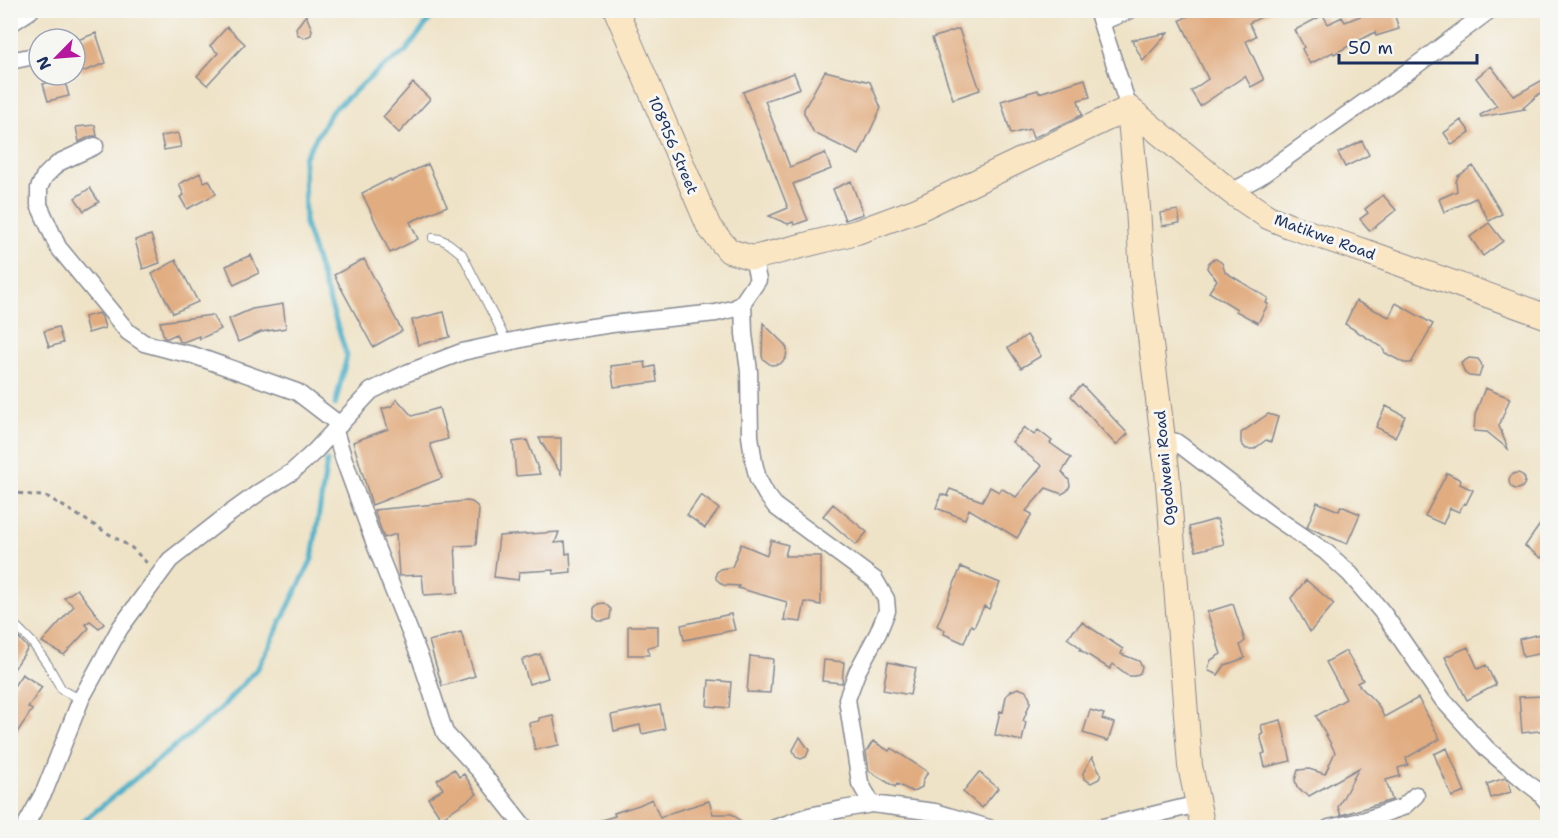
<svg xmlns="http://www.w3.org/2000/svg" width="1558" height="838" viewBox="0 0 1558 838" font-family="'Shantell Sans',sans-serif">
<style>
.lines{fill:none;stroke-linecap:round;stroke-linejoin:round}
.stream{stroke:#4ab0c9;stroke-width:5}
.building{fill:#e1ac80}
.lane-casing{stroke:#858992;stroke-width:10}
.street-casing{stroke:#858992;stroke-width:19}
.secondary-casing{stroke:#858992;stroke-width:26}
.path{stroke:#858992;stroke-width:3;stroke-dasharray:4.5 4.5;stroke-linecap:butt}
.lane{stroke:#fff;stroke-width:8}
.street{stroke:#fff;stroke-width:16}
.secondary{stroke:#fbe6c4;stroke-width:24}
.labels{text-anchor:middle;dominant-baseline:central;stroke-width:6;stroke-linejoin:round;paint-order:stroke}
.street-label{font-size:15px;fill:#1b2f5e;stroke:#f6f6f2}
</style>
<rect width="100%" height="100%" fill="#f6f6f2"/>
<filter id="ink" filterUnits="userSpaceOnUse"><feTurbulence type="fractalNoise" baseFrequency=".0167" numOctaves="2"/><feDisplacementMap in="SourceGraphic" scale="12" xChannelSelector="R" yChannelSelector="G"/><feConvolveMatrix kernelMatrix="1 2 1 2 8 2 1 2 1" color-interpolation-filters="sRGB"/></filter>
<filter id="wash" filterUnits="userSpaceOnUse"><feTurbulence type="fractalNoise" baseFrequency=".008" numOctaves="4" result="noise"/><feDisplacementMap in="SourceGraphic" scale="24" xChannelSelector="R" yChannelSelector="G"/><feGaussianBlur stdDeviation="1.35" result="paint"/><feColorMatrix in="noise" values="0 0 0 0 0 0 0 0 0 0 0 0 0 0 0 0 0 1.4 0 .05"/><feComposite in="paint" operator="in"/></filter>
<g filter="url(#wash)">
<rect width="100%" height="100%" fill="#efe3c7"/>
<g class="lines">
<!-- stream -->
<path class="stream" d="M335 405 347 356 305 224 304 158 332 111 379 70 405 52 437 10
M75 828 219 710 258 668 312 559 327 461"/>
</g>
<g id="blocks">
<!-- building -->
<path class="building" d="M1201 10H1275L1249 23 1256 36 1246 41 1264 80 1251 87 1245 76 1200 106 1191 91 1208 79 1180 20Z
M1368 10H1393L1399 29 1376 36 1375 32 1334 54 1333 52 1310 64 1302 49 1304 47 1295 30 1323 15 1328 24 1342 17 1345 22 1368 13Z
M306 15 312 30 311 35 304 38 297 34 296 28Z
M227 27 245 44 207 85 197 76 218 53 210 46Z
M959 29 980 90 953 99 932 38Z
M96 33 106 63 82 72 75 54V41Z
M1168 33 1143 61 1132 40Z
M1491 66 1514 96 1548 77V86L1523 108 1525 109 1481 117 1480 115 1497 106 1476 78Z
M825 71 870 82 881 108 859 155 814 133 804 113V109Z
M794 73 800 88 765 101 790 167 825 153 831 169 793 184 808 220 794 225 793 222 788 224 769 216 788 208 743 92Z
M64 78 69 96 48 101 43 84Z
M1085 79 1090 97 1078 100 1082 115 1033 138 1030 129 1011 134 1001 101 1038 90 1039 93Z
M413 83 430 99 399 133 383 117Z
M1461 120 1470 132 1452 145 1444 133Z
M95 125 97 136H91L79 142 76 127Z
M178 133 181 147 164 150 161 136Z
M1362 141 1369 155 1345 167 1338 153Z
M428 164 447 206 410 222 418 239 390 253 362 193 390 179 391 181Z
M1473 166 1502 214 1489 221 1476 198 1444 212 1439 199 1457 191 1456 182 1458 176Z
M200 173 204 182 209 180 216 194 187 209 180 197 184 195 179 184Z
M851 181 863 214 845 220 833 189Z
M90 188 99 202 84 211 75 198Z
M1383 195 1396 210 1370 231 1360 219 1368 213 1365 209Z
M1178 210 1180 223 1162 226 1160 213Z
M1489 223 1503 241 1483 256 1470 237Z
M151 235 160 263 143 269 135 240Z
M251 255 259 273 234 285 226 266Z
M364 259 402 331 373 347 334 275Z
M1216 259 1222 263 1225 272 1268 298 1266 303 1268 304 1258 323 1236 311 1237 309 1209 292 1217 280 1209 271 1207 268 1208 264 1211 260Z
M176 260 198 302 173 313 152 274Z
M1356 301 1389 317 1396 303 1433 324 1411 363H1404L1385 353 1382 347 1345 324Z
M283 304 286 328 261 332 238 342 229 319 252 309Z
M444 312 450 337 418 345 412 320Z
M99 313 102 317 105 328 88 333 84 317Z
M212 315 221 329 200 339 199 336 183 342 179 341 176 334 168 338H164L160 322Z
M763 323 785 345 787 349 786 358 780 364 771 365 763 359 762 356Z
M58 327 63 343 49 347 44 331Z
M1027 335 1041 356 1021 368 1008 348Z
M1469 358 1478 359 1481 363 1482 367 1479 377 1469 376 1465 373 1461 363Z
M645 362 646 368 655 366 657 382 614 387 611 366Z
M1082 385 1128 434 1116 445 1071 396Z
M1485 388 1510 398 1499 426 1508 449 1487 432 1474 431 1475 415Z
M397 399 412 416 439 408 448 439 430 444 442 478 372 505 353 442 388 429 382 409 392 406Z
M1386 406 1405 416 1395 437 1376 427Z
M1268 414 1278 417 1271 442 1266 440 1254 449H1246L1241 443V433Z
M1024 427 1034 435 1038 430 1052 441 1050 443 1071 458 1062 472 1069 480 1070 486 1067 491 1062 494 1046 488 1026 511 1032 514 1017 538 969 509 965 519 936 508 941 494 949 497 947 495 950 489 982 501 990 487 999 492 1001 488 1016 497 1042 466 1012 442Z
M539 438H561V474L546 450Z
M527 440 540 474 516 476 513 442Z
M1509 481a8 8 0 1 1 16 0a8 8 0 1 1-16 0Z
M1447 473 1461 480 1460 484 1473 490 1466 504 1464 503 1459 512 1450 508 1443 524 1425 516Z
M701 495 719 509 705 528 687 515Z
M467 501 472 502 477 506 479 510 476 545 455 546 458 593 424 595 422 575 399 576 396 534 384 538 374 510Z
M1317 502 1339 511 1341 506 1360 514 1347 544 1307 527Z
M833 504 867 532 856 545 823 516Z
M1548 513V549L1541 558 1525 546Z
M1217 519 1224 544 1196 551 1189 527Z
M559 532 555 543 565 542 566 554 570 553 571 572 553 574V570L519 572 518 580 494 577 499 536Z
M771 540 788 545 785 556H821V605L805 602 801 622 784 620 787 602 738 588 739 586 723 585 716 579V573L720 569 732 567 741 544 767 555Z
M961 567 1000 583 989 609 984 606 974 627 971 625 964 643 944 634 945 630 937 626Z
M1306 580 1334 604 1310 632 1291 598Z
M77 589 104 624 99 628 90 621 85 624 89 628 64 655 42 642 74 606 64 598Z
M604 603 611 609 610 619 604 621H598L594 617V608L598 604Z
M1233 604 1245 641 1240 645 1245 658 1225 665 1218 675 1209 671 1208 668 1211 660 1221 654 1207 612Z
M731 614 735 630 684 640 681 625Z
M1082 622 1123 649 1121 654 1139 661 1142 667 1140 673 1135 676H1129L1113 664 1110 669 1080 650 1081 648 1067 638Z
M628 626H658V645L648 647 649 655H628Z
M10 632 19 638 28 648 10 675Z
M461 632 475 676 442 686 429 641Z
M1540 634 1544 653 1523 657 1519 639Z
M1468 647 1478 669 1486 665 1496 685 1467 700 1445 657Z
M1346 651 1363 680 1357 683 1378 705 1384 717 1418 698 1440 739 1406 758 1408 765 1398 768 1400 776 1386 780 1392 800 1341 815 1338 807 1359 768 1309 796 1306 793 1302 792 1297 787 1295 780 1298 770 1309 769 1325 774 1335 752 1316 716 1346 699 1326 662Z
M540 654 548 678 529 684 522 660Z
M750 656 773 659 770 693 747 692Z
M824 660 844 662 842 683 822 681Z
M888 662 916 668 910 695 883 690Z
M22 674 42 687 28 707 32 710 10 743V692Z
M709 680 731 682 729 708 707 706Z
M1018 688 1026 691 1030 699V703L1023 721 1026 722 1022 741 995 735 1000 711 1003 712 1006 696 1011 691Z
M1545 696 1547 730 1522 733 1519 697Z
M660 705 665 729 642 734 640 725 614 731 611 715Z
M1090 710 1104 714 1102 719 1114 723 1108 741 1083 733Z
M553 715 559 745 535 750 529 723 539 721V718Z
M1281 720 1291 761 1265 767 1262 754 1265 753 1260 735 1263 734 1261 725Z
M800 737 809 750 806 757 801 759 796 757 793 750Z
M873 741 889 751 891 748 928 772 923 780 922 787 913 792 897 784 895 787 869 771 866 752Z
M1447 748 1465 792 1452 797 1434 754Z
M1092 757 1101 774 1099 779 1091 783 1084 779 1083 773Z
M454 769 459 777 464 774 477 794 441 818 428 798 443 789 437 780Z
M979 772 998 788 982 808 963 792Z
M1505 778 1508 780 1511 792 1491 798 1487 784Z
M652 799 660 818 673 812 709 801 713 814H732L749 828H588V824L615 816 614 813 639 805Z"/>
</g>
</g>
<g filter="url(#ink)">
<use href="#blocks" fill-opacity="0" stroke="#858992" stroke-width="1.5"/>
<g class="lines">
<!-- lane casing -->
<g class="lane-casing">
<path id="lane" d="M433 238 440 239 448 243 462 254 507 342
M10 620 31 641 48 665 62 690 81 699"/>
</g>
<!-- street casing -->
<g class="street-casing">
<path id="street" d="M1097 10 1129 108
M1101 22 1130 10
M10 24 31 10
M10 61 39 55
M95 146 60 162 52 169 44 177 39 188V205L58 247 128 332 144 343 174 351 193 355 297 392 340 425
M1231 192 1259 177 1414 67 1490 10
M743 302 744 334 749 371 750 436 754 463 758 479 766 494 776 507 875 580 886 599 887 611 878 633 857 672 847 699 860 783 872 804
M335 431 344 460 376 547 421 660 445 733 480 771 525 828
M1164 439 1176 442 1183 447 1273 516 1326 552 1350 574 1383 613 1443 700 1487 749 1526 782 1538 791 1548 803
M24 828 45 790 81 699 120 628 170 560 225 517 261 491 292 472 315 451 371 391 407 373 462 352 540 335 612 324 716 313 736 308 743 302 758 280 753 258
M775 828 809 816 843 809 872 804 935 812 989 828
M1099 828 1198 804
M1329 828 1365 820 1403 807 1416 795"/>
</g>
<!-- secondary casing -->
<g class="secondary-casing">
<path id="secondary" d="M616 10 709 227 729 251 753 258 857 232 917 210 1129 108
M1129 108 1138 208 1142 274 1167 470 1190 766 1203 828
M1129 108 1231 192 1268 217 1289 226 1367 252 1548 317"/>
</g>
<!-- path -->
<path class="path" d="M10 495 17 493 48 497 132 548 147 563"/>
<!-- lane -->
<use href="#lane" class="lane"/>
<!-- street -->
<use href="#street" class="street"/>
<!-- secondary -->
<use href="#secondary" class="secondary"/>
</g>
</g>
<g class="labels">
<!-- street labels -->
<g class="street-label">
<text transform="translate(673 145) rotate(67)">108956 Street</text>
<text transform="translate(1325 237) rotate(20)">Matikwe Road</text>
<text transform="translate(1165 468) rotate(-95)">Ogodweni Road</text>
</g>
</g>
<!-- margin -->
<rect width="1558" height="838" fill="none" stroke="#f6f6f2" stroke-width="36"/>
<!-- north arrow -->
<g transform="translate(57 57) rotate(245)"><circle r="28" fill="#f6f6f2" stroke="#9ea6b7" stroke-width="1.5"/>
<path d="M0-4.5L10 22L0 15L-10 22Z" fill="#b5179e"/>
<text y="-9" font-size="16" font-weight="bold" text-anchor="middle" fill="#1b2f5e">N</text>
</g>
<!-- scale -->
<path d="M1339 54v9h138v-9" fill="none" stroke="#1b2f5e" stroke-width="3"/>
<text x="1348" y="54" font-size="18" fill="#1b2f5e" stroke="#f6f6f2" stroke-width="4.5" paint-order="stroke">50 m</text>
</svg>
